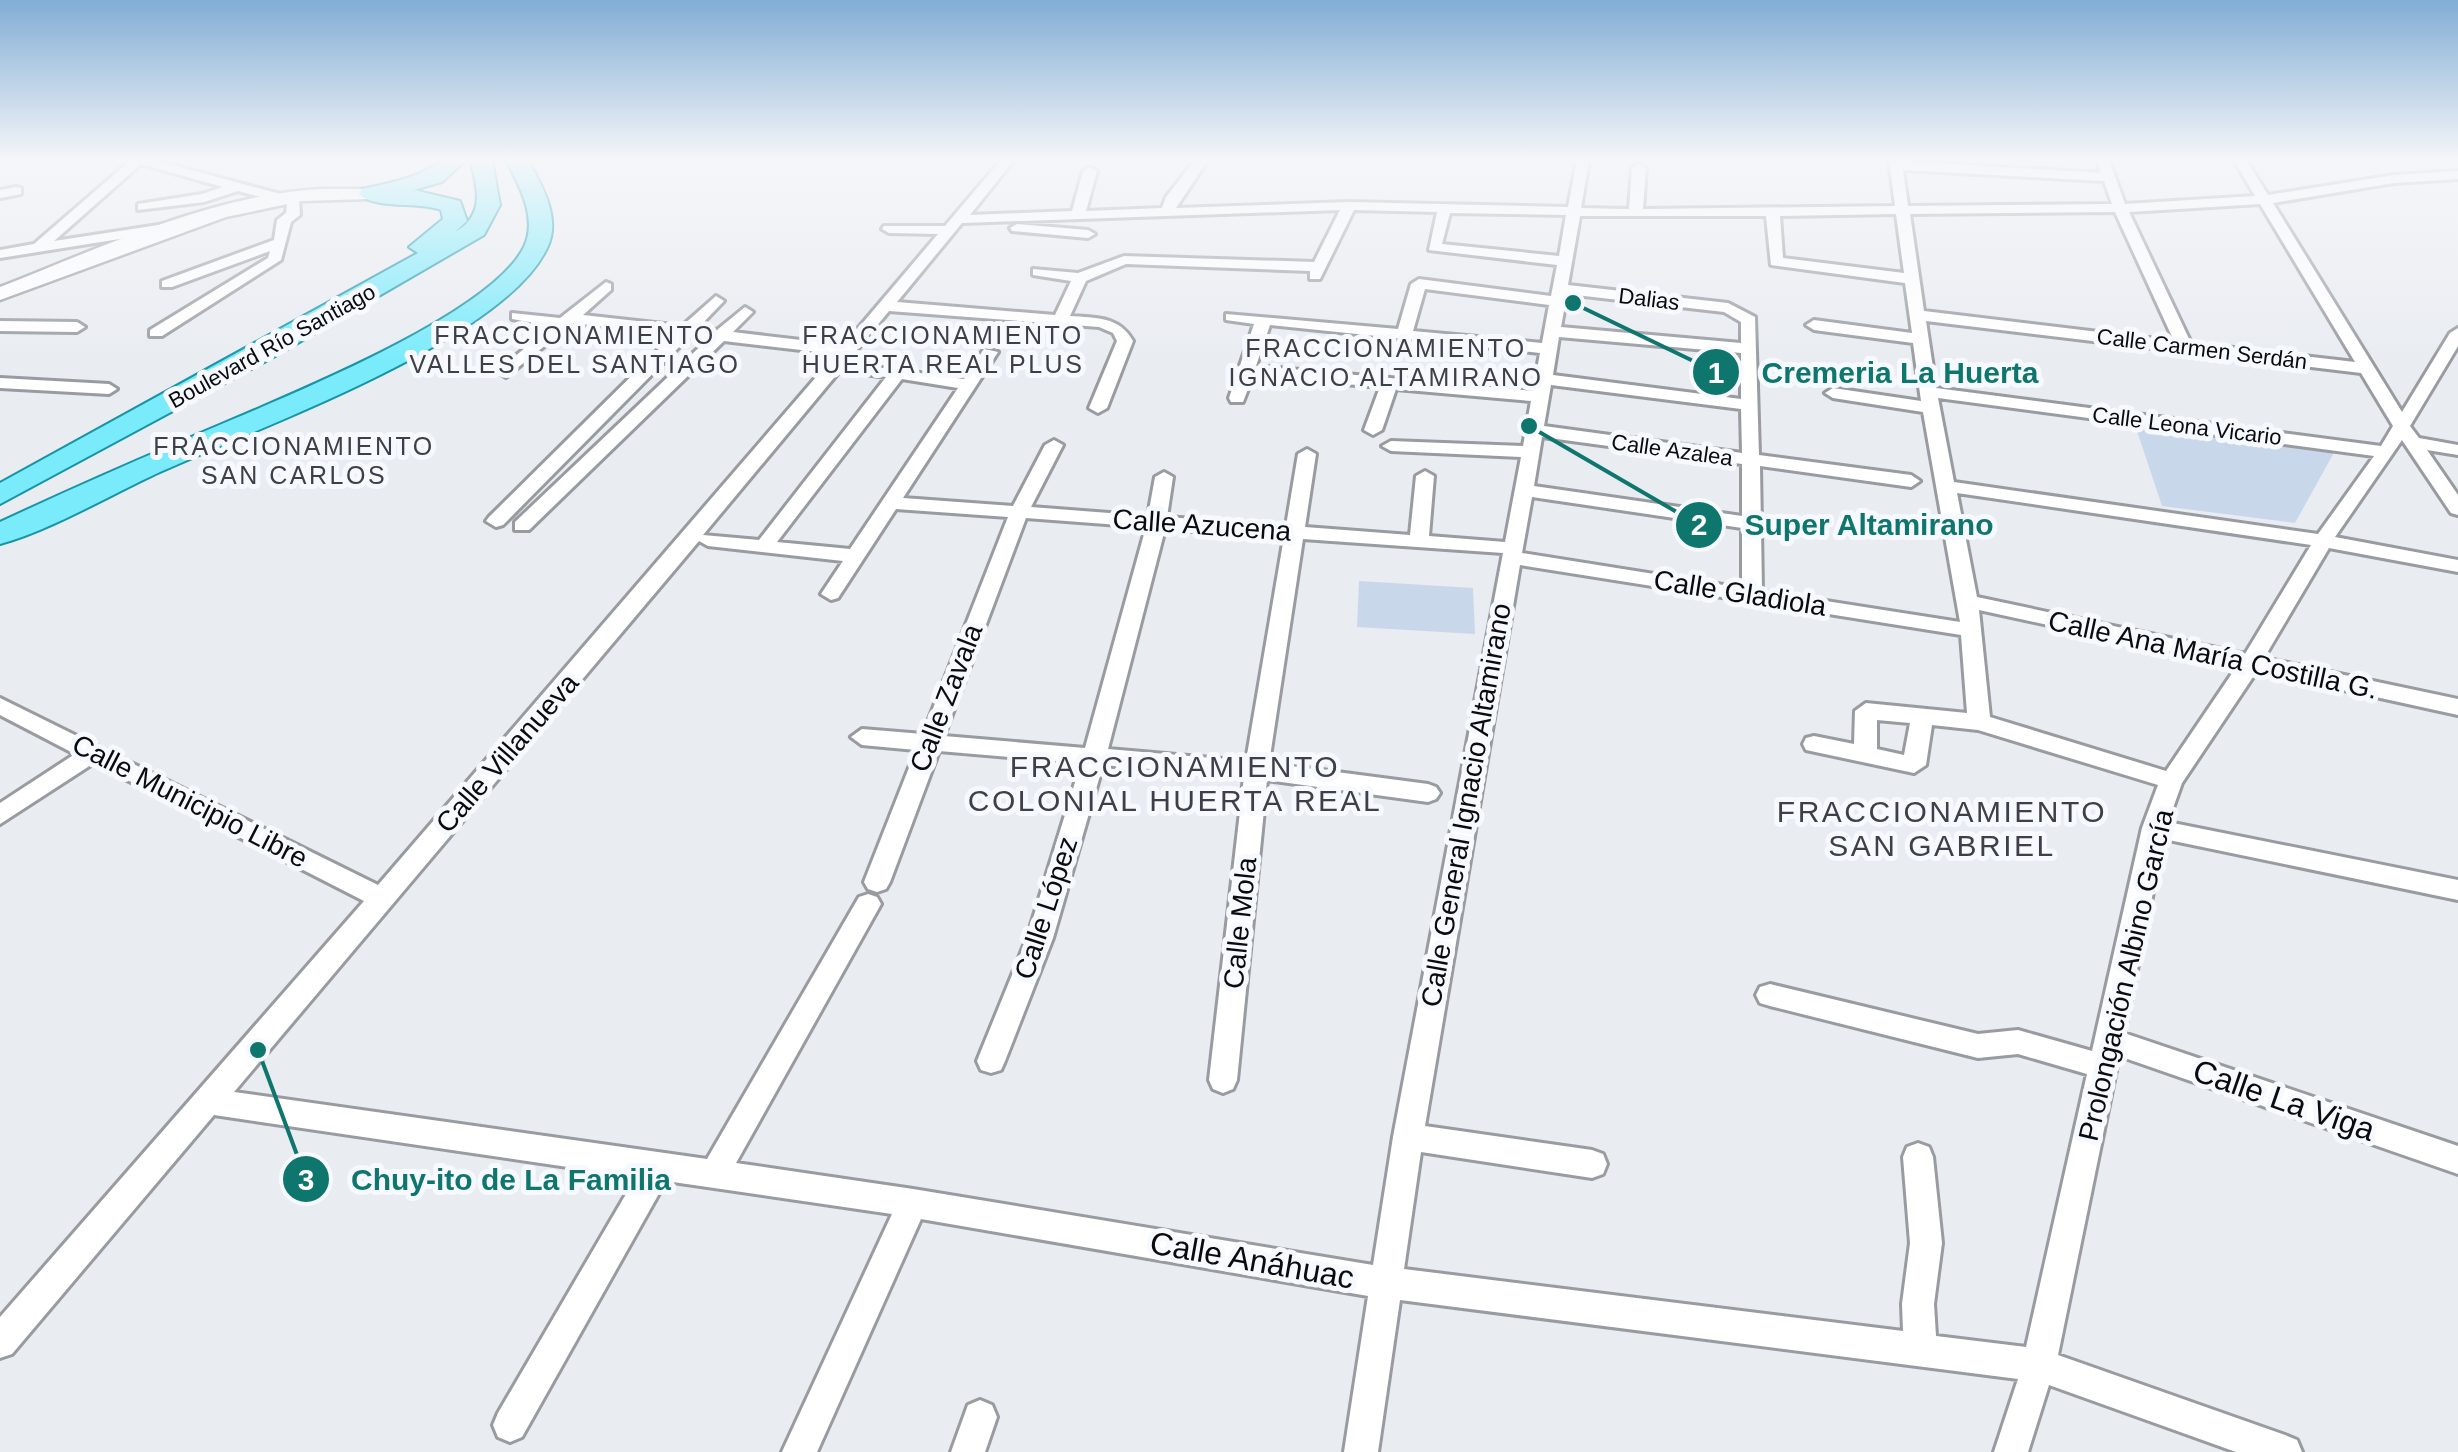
<svg xmlns="http://www.w3.org/2000/svg" width="2458" height="1452" viewBox="0 0 2458 1452" font-family="Helvetica,sans-serif">
<style>
.green{fill:#c9d7ea}
.lines{fill:none;stroke-linecap:round;stroke-linejoin:round}
.minor-casing{stroke:#989ca1;stroke-width:6}
.tertiary-casing{stroke:#989ca1;stroke-width:5}
.primary-casing{stroke:#1894a6;stroke-width:4}
.minor{fill:#fff;fill-rule:evenodd}
.tertiary{fill:#fff;fill-rule:evenodd}
.primary{fill:#79ebfb;fill-rule:evenodd}
.labels{text-anchor:middle;dominant-baseline:central;stroke-width:10;stroke-linejoin:round;paint-order:stroke}
.far-street-label{font-size:22px;fill:#0a0b0d;stroke:#f6f9ff}
.far-neighbourhood-label{font-size:25px;letter-spacing:2.5px;fill:#3e4045;stroke:#f6f9ff}
.street-label{font-size:28px;fill:#0a0b0d;stroke:#f6f9ff}
.neighbourhood-label{font-size:30px;letter-spacing:2.5px;fill:#3e4045;stroke:#f6f9ff}
.near-street-label{font-size:32px;fill:#0a0b0d;stroke:#f6f9ff}
.leader{fill:none;stroke:#0f766e;stroke-width:4}
.callout-dot{fill:#0f766e;stroke:#f6f9ff;stroke-width:4}
.mark-label{font-size:30px;text-anchor:middle;font-weight:bold;fill:#fff}
.callout-label{font-size:30px;text-anchor:middle;font-weight:bold;fill:#0f766e;stroke:#f6f9ff;stroke-width:10;stroke-linejoin:round;paint-order:stroke}
</style>
<rect width="100%" height="100%" fill="#e9ecf1"/>
<!-- green -->
<path class="green" d="M2134 422 2336 449 2295 523 2162 506Z
M1359 581 1473 588 1475 634 1357 627Z"/>
<g class="lines">
<!-- minor casing -->
<g class="minor-casing">
<path id="minor" d="M131 160H154L299 199 300 215 291 222 281 260 162 336H150V330L268 258 270 251 172 287H162V281L274 240 277 220 286 213 287 204 238 191 204 202 138 210V204L202 194 223 187 141 164 54 241 165 224 172 228 170 231 0 258V250L34 244Z
M1001 160H1014L970 215 1072 211 1083 171 1090 167 1097 171 1086 211 1162 208 1166 197 1195 160H1208L1176 208 1349 202 1568 207 1577 160H1589L1581 208 1629 209 1632 168 1639 164 1646 168 1643 209 1895 206 1889 160 2101 173 2097 160H2109L2125 204 2255 196 2234 160H2246L2268 195 2394 175 2458 171V179L2394 183 2273 203 2402 412 2450 333 2458 328V346L2410 426 2419 438 2458 445V455L2427 450 2458 495V515L2451 513 2402 440 2335 537 2458 560V572L2329 548 2264 658 2458 699V715L2257 671 2182 783 2168 822 2458 880V900L2164 839 2124 1033 2458 1146V1174L2119 1056 2058 1355 2285 1435 2297 1440 2302 1452H2236L2049 1385 2028 1452H1994L2018 1379 1400 1300 1378 1452H1344L1368 1296 921 1219 817 1452H782L892 1214 666 1181 522 1437 510 1442 498 1437 493 1425 498 1413 636 1177 214 1115 12 1354 0 1358V1317L364 901 94 763 0 824V803L75 754 0 715V698L378 885 836 354 724 341 529 530H515V522L708 339 689 337 503 525 496 527 486 521 489 517 673 335 573 323 506 377 498 372 500 369 551 326 512 319V313L560 318 606 282 611 284V290L583 315 682 326 716 296 724 301 698 328 717 330 745 307 753 312 733 332 844 345 938 234 889 233 882 229 884 226H945ZM1903 170 2104 181 2112 204 1908 206ZM2260 204 2355 362 2191 343 2129 212ZM1340 210 1314 262 1124 256 1078 273 1033 269V275L1071 281 1055 315 897 302 962 223ZM1354 210 1437 212 1429 250 1557 265 1551 296 1419 279 1411 284 1398 329 1226 314V320L1254 324 1229 398 1231 402H1243L1253 376 1380 387 1364 430 1373 435 1382 430 1396 389 1531 401 1523 446 1391 441 1382 446 1391 451 1521 457 1505 542 1429 536 1434 476 1425 471 1416 476 1410 535 1305 527 1316 454 1307 449 1298 454 1286 526 1167 517 1173 477 1164 472 1155 477 1148 516 1031 507 1063 445 1054 440 1045 445 1013 506 903 498 998 352 984 349 964 379 846 363 889 311 1099 327 1113 333 1117 341 1089 408 1098 413 1107 408 1133 341C1119 316 1096 318 1070 316L1086 281 1126 264 1310 271V279H1320ZM2115 212 2174 341 1924 311 1910 214ZM1450 213 1566 215 1559 256 1442 244ZM1896 214 1904 273 1783 258 1780 216ZM1580 216H1766L1771 265 1905 283 1912 333 1814 320 1806 325 1814 330 1913 343 1921 401 1833 388 1825 393 1833 398 1923 412 1960 622 1762 591 1760 466 1911 487 1920 481 1911 475 1759 455 1755 317 1728 303 1568 285ZM1425 289 1549 305 1542 343 1413 331ZM1567 294 1724 312 1741 322V343L1561 327ZM1926 321 2361 373 2393 426 2381 446 1936 388ZM1270 325 1540 353 1533 391 1256 366ZM1559 337 1741 353V399L1553 375ZM843 367 851 372 886 377 759 540 703 535ZM902 379 958 388 850 549 777 542ZM1551 385 1741 409 1742 453 1544 426ZM1938 398 2374 456 2318 534 1954 482ZM1542 437 1742 464V516L1534 486ZM1957 493 2311 545 2245 654 1977 597ZM1532 497 1742 528V588L1522 553ZM896 509 1008 517 923 734 862 729 851 737 862 745 916 750 864 882 868 889 877 892 886 889 890 882 939 751 1081 763 1027 938 977 1061 981 1070 991 1073 1001 1070 1005 1061 1053 938 1103 765 1244 777 1209 1080 1213 1089 1223 1093 1233 1089 1237 1080 1267 780 1428 802 1436 799 1440 793 1436 787 1428 784 1269 763 1303 539 1503 553 1393 1137 1373 1265 913 1189 736 1163 881 904 877 897 868 894 859 897 707 1159 234 1092 699 541 708 546 843 561 821 594 831 600 838 598ZM1026 518 1146 527 1085 748 944 736ZM1165 529 1284 537 1246 761 1108 749ZM1520 565 1961 635 1967 713 1866 703 1855 711 1854 744 1814 736 1806 738 1803 744 1806 750 1914 773 1926 765 1932 725 1978 730 2158 785 2142 828 2092 1051 2018 1030 1978 1034 1770 984 1760 987 1756 995 1760 1003 1770 1006 1978 1058 2018 1054 2087 1074 2026 1347 1936 1336 1934 1304 1942 1243 1933 1157 1929 1147 1918 1143 1907 1147 1903 1157 1910 1243 1902 1304 1903 1331 1404 1269 1421 1152 1592 1178 1603 1174 1607 1164 1603 1154 1592 1150 1425 1126ZM1979 610 2237 666 2166 771 1990 717ZM1877 720 1910 723 1904 755 1877 749Z
M16 187 21 188V194L0 198V190Z
M1017 224 1088 230 1095 234 1088 238 1012 231 1010 228Z
M0 321 77 322 85 327 77 332 0 331Z
M0 378 109 384 117 389 109 394 0 388Z
M980 1400 992 1405 997 1417 985 1452H951L968 1405Z"/>
</g>
<!-- tertiary casing -->
<g class="tertiary-casing">
<path id="tertiary" d="M321 189H370L379 194 370 199 302 201 226 217 0 300V287C103 247 210 195 321 189Z"/>
</g>
<!-- primary casing -->
<g class="primary-casing">
<path id="primary" d="M442 160H466L442 182 414 190 460 201 467 221 455 232C485 215 478 188 470 160H492L500 205 484 235 277 355 0 504V483L418 253 409 247 443 219 441 210C418 201 376 210 359 194L362 189C389 183 419 178 442 160Z
M506 160H528C541 184 561 217 548 246 507 340 254 429 160 472 112 494 49 531 0 544V522C58 495 116 469 175 444 254 409 487 321 524 247 538 218 519 185 506 160Z"/>
</g>
<!-- minor -->
<use href="#minor" class="minor"/>
<!-- tertiary -->
<use href="#tertiary" class="tertiary"/>
<!-- primary -->
<use href="#primary" class="primary"/>
</g>
<!-- sky -->
<linearGradient id="sky" x2="0" y2="1"><stop stop-color="#82add5"/><stop offset="0.44" stop-color="#f5f6f9"/><stop offset="1" stop-color="#f5f6f9" stop-opacity="0"/></linearGradient>
<rect width="2458" height="363" fill="url(#sky)"/>
<g class="labels">
<!-- far-street labels -->
<g class="far-street-label">
<text transform="translate(1649 299) rotate(7)">Dalias</text>
<text transform="translate(272 346) rotate(-29)">Boulevard Río Santiago</text>
<text transform="translate(2202 349) rotate(7)">Calle Carmen Serdán</text>
<text transform="translate(2187 426) rotate(7)">Calle Leona Vicario</text>
<text transform="translate(1672 450) rotate(8)">Calle Azalea</text>
</g>
<!-- far-neighbourhood labels -->
<g class="far-neighbourhood-label">
<text x="575" y="335">FRACCIONAMIENTO<tspan x="575" dy="29">VALLES DEL SANTIAGO</tspan></text>
<text x="943" y="335">FRACCIONAMIENTO<tspan x="943" dy="29">HUERTA REAL PLUS</tspan></text>
<text x="1386" y="348">FRACCIONAMIENTO<tspan x="1386" dy="29">IGNACIO ALTAMIRANO</tspan></text>
<text x="294" y="446">FRACCIONAMIENTO<tspan x="294" dy="29">SAN CARLOS</tspan></text>
</g>
<!-- street labels -->
<g class="street-label">
<text transform="translate(1202 525) rotate(4)">Calle Azucena</text>
<text transform="translate(1740 593) rotate(9)">Calle Gladiola</text>
<text transform="translate(2213 655) rotate(12)">Calle Ana María Costilla G.</text>
<text transform="translate(946 698) rotate(-69)">Calle Zavala</text>
<text transform="translate(507 753) rotate(-49)">Calle Villanueva</text>
<text transform="translate(190 801) rotate(27)">Calle Municipio Libre</text>
<text transform="translate(1466 805) rotate(-80)">Calle General Ignacio Altamirano</text>
<text transform="translate(1046 908) rotate(-72)">Calle López</text>
<text transform="translate(1240 923) rotate(-84)">Calle Mola</text>
<text transform="translate(2126 975) rotate(-77)">Prolongación Albino García</text>
</g>
<!-- neighbourhood labels -->
<g class="neighbourhood-label">
<text x="1175" y="766">FRACCIONAMIENTO<tspan x="1175" dy="34">COLONIAL HUERTA REAL</tspan></text>
<text x="1942" y="811">FRACCIONAMIENTO<tspan x="1942" dy="34">SAN GABRIEL</tspan></text>
</g>
<!-- near-street labels -->
<g class="near-street-label">
<text transform="translate(2284 1100) rotate(19)">Calle La Viga</text>
<text transform="translate(1252 1260) rotate(10)">Calle Anáhuac</text>
</g>
</g>
<!-- callouts -->
<path class="leader" d="M1573 303L1716 372M1529 426L1699 525M258 1050L306 1179"/>
<g class="callout-dot">
<circle cx="1573" cy="303" r="10"/>
<circle cx="1529" cy="426" r="10"/>
<circle cx="258" cy="1050" r="10"/>
<circle cx="1716" cy="372" r="25"/>
<circle cx="1699" cy="525" r="25"/>
<circle cx="306" cy="1179" r="25"/>
</g>
<g class="mark-label">
<text x="1716" y="383">1</text>
<text x="1699" y="535">2</text>
<text x="306" y="1190">3</text>
</g>
<g class="callout-label">
<text x="1900" y="383">Cremeria La Huerta</text>
<text x="1869" y="535">Super Altamirano</text>
<text x="511" y="1190">Chuy-ito de La Familia</text>
</g>
</svg>
